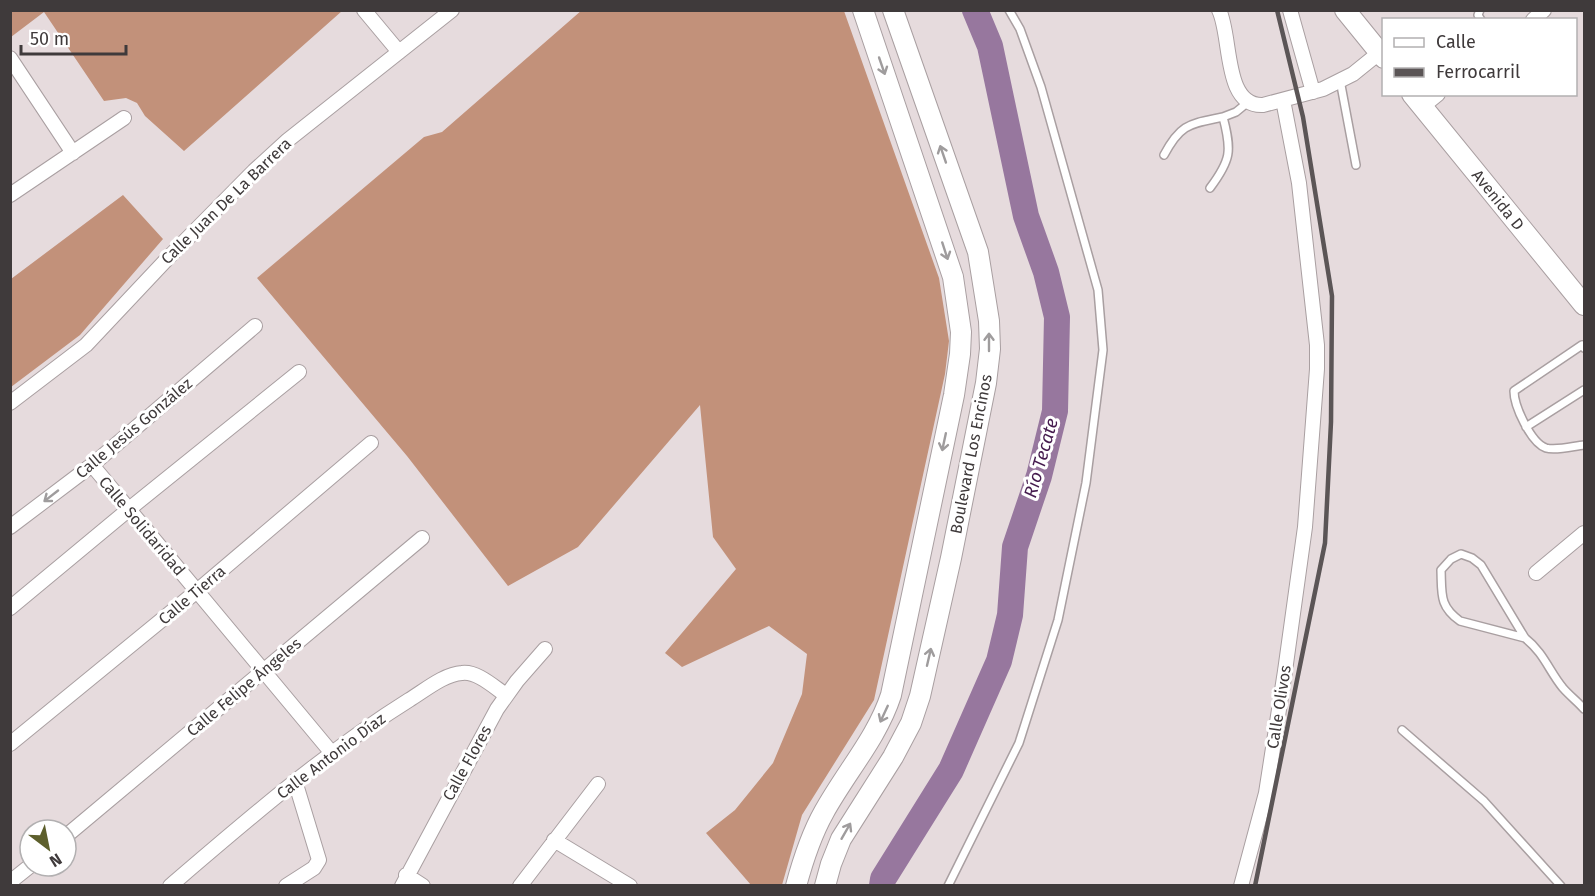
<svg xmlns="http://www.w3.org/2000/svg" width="1595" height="896" viewBox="0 0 1595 896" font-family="'Fira Sans',sans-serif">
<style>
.forest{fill:#c2917a}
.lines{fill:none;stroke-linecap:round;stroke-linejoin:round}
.river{stroke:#97779e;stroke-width:26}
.lane-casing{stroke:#a99fa1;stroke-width:10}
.street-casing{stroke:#a99fa1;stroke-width:16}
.secondary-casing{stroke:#a99fa1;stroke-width:22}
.lane{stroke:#fff;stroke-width:7}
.street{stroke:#fff;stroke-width:14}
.secondary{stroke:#fff;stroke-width:20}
.rail{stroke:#5b5556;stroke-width:4.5}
.oneway{stroke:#9f9c9d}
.labels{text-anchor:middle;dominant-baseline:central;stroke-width:6;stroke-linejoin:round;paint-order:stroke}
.street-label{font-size:16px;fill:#3f3a3b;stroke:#fff}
.water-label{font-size:18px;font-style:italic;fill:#451b4e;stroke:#fff}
</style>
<rect width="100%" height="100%" fill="#e6dbdd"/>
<!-- forest -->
<path class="forest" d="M11 10H342V11L184 151 145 116 137 103 126 98 104 101 44 12 11 37Z
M582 10 844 11 939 278 949 341 945 374 874 700 802 815 782 885H751L706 833 735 810 773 763 802 694 807 654 769 626 682 667 665 653 736 569 713 537 700 405 578 547 508 586 407 456 257 278 424 137 442 132Z
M123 195 163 239 80 335 11 387V279Z"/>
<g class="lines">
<!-- river -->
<path class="river" d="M882 886 883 879 951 770 999 661 1010 615 1015 547 1039 476 1055 411 1057 317 1046 272 1026 216 990 46 975 10"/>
<!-- lane casing -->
<g class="lane-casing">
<path id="lane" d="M1480 10 1478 15 1481 20
M1340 80 1356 165
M1164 155C1181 123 1190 124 1223 117
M1210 188C1231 160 1232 151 1223 117L1236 112 1247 103
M1584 348 1582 345 1514 391C1514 406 1531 443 1546 448 1556 451 1574 446 1584 445
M1526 427 1584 390
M1525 638 1460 621C1439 606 1442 594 1441 570L1451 559 1461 554 1472 558 1481 565 1525 638C1544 653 1549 671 1563 688 1570 696 1578 702 1584 709
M1402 730 1484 801 1561 886
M948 886 1019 743 1058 620 1086 483 1103 350 1098 290 1041 87 1020 29 1009 10"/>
</g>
<!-- street casing -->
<g class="street-casing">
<path id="street" d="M364 10 399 52
M1219 10C1232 36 1223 107 1263 105L1323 89 1353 74 1379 53
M1290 10 1313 92
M1533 20 1544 10
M10 58 73 153
M1422 107 1438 94
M10 195 124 118
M10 403 86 345 167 259 254 171 288 140 452 10
M92 465 331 752
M10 527 92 465 255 326
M1536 573 1584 533
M10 608 128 510 299 372
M10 744 197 591 371 443
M66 836 422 538
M554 840 630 886
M406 875 423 886
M10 882 30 866
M170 886C247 820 323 754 409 700 424 691 444 674 462 673 477 671 494 687 506 695
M286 886 314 868 319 860 295 781
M402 886 497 709 517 681 545 649
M520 886 598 784
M1241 886 1266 793 1285 671 1305 527 1317 369V345L1299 183 1283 100"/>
</g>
<!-- secondary casing -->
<g class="secondary-casing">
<path id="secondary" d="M1345 10 1384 58
M1412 94 1584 305
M796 886C803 860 811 835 824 812 846 772 877 738 891 695L954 395 960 354 961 332 953 277 863 10
M825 886 831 864 841 839 893 757 911 723 920 696 951 558 986 383 990 349 989 321 978 252 893 10"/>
</g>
<!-- lane -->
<use href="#lane" class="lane"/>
<!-- street -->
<use href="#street" class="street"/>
<!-- secondary -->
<use href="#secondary" class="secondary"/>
<!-- rail -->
<path class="rail" d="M1255 886 1325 543 1331 422 1332 296 1303 117 1277 10"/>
</g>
<!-- one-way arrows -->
<defs><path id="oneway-shaft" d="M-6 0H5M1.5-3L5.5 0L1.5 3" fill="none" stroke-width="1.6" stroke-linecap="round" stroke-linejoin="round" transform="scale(1.5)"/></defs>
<g class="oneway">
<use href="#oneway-shaft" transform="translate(882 66) rotate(71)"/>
<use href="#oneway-shaft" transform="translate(943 154) rotate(-109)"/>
<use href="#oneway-shaft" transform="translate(945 251) rotate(72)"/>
<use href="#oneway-shaft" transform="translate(989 342) rotate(-90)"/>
<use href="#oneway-shaft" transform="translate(944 442) rotate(102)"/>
<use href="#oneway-shaft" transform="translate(51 496) rotate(142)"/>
<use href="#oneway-shaft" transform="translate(929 657) rotate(-77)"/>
<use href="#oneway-shaft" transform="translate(884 714) rotate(115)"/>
<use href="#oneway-shaft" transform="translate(846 831) rotate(-60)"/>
</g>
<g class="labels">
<!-- street labels -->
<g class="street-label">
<text transform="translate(1498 200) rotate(51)">Avenida D</text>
<text transform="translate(226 201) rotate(-44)">Calle Juan De La Barrera</text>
<text transform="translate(134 428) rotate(-40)">Calle Jesús González</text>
<text transform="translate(971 454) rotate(-79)">Boulevard Los Encinos</text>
<text transform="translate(142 526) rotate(50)">Calle Solidaridad</text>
<text transform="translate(192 595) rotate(-40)">Calle Tierra</text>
<text transform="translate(244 687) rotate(-40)">Calle Felipe Ángeles</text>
<text transform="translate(1279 707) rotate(-81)">Calle Olivos</text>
<text transform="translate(331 756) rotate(-37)">Calle Antonio Díaz</text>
<text transform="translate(467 763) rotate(-61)">Calle Flores</text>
</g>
<!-- water labels -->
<g class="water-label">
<text transform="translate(1041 458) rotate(-74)">Río Tecate</text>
</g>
</g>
<!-- border -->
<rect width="1595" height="896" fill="none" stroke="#3f3a3b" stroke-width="24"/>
<!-- legend -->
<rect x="1382" y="18" width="195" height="78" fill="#ffffff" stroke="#b2b0b1" stroke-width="1.5"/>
<rect x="1394" y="38" width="30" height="9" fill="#ffffff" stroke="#b2b0b1" stroke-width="1.5"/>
<text x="1436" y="48" font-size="18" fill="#3f3a3b">Calle</text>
<rect x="1394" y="68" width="30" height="9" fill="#5b5556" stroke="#b2b0b1" stroke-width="1.5"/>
<text x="1436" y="78" font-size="18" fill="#3f3a3b">Ferrocarril</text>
<!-- north arrow -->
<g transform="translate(48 848) rotate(148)"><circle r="28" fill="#ffffff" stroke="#b2b0b1" stroke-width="1.5"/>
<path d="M0-4.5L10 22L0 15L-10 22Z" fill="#5d5f2c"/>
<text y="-9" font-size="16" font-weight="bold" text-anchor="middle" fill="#3f3a3b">N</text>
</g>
<!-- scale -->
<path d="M21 45v9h105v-9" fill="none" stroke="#3f3a3b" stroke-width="3"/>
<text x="30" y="45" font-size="18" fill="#3f3a3b" stroke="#ffffff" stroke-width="4.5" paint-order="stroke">50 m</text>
</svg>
